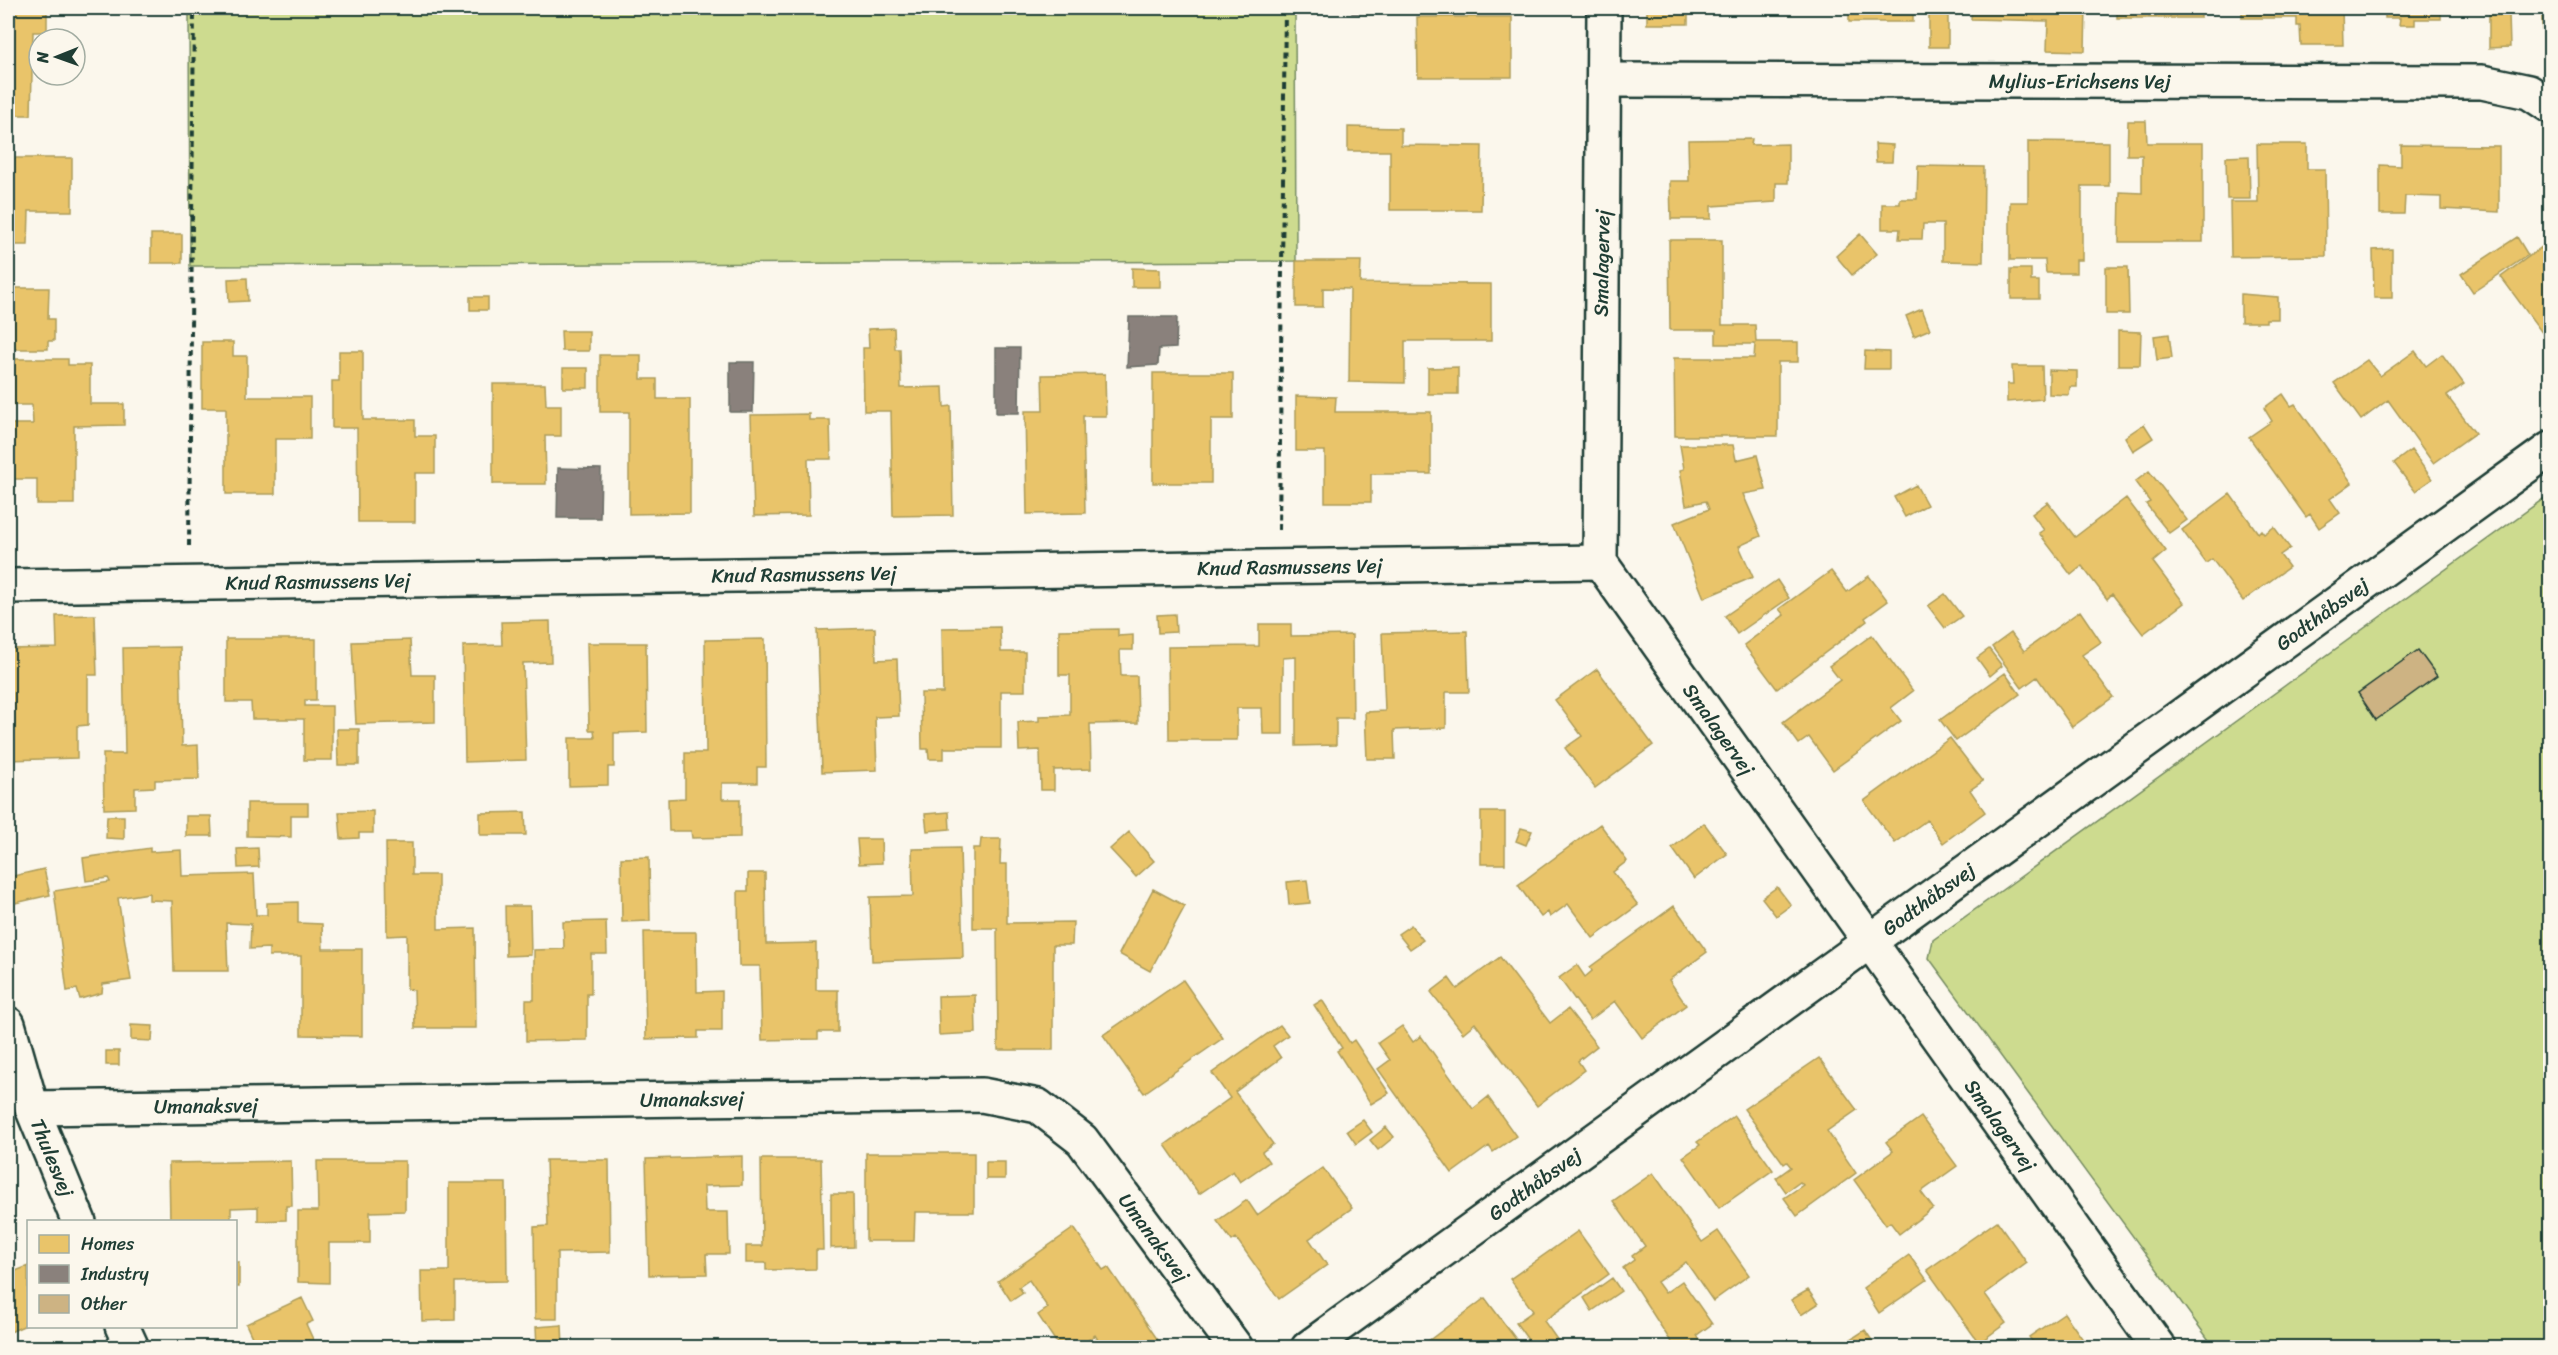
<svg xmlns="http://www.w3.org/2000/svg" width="2558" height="1355" viewBox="0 0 2558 1355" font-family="Sriracha,sans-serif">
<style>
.green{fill:#cddb8f;stroke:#768c62;stroke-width:1.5}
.homes{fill:#e9c46a;stroke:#ac9c5a;stroke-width:1.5}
.industry{fill:#8a817c;stroke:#6a6d66;stroke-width:1.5}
.building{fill:#cdb383;stroke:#1f3d34;stroke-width:1.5}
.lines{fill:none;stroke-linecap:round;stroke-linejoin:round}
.minor-casing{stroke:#1f3d34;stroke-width:38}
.path{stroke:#1f3d34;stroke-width:4;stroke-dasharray:6 4.5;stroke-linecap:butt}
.minor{stroke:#fbf7ec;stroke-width:33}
.labels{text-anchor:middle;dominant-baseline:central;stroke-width:6;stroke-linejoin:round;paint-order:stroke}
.street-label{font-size:20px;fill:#1f3d34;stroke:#fbf7ec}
</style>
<rect width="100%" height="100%" fill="#fbf7ec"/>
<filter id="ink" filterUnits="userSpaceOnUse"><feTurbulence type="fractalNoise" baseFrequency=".0167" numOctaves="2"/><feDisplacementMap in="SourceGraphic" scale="12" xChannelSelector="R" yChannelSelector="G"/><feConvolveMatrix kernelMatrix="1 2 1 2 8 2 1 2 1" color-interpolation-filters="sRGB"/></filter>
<g filter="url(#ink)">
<!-- green -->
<path class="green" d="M189 8H1295L1296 261 190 266Z
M2550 494V1347H2214L1929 958 1933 940Z"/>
<!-- homes -->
<path class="homes" d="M8 8H47V32H33L31 115H8Z
M1647 8H1688V24H1647Z
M1849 8H1913V22H1849Z
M1972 8H2086L2085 51 2047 50 2048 21 1971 19Z
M2117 8H2201V18H2117Z
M2242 8H2342L2343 45H2301L2300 26H2297V18H2242Z
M2385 8H2441V19H2415V25H2399L2400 18H2385Z
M2542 8H2550V33H2542Z
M2509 14 2510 47 2489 48V15Z
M1929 15H1948V47H1929Z
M1417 17H1512V77H1418Z
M2128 121H2146L2147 143H2203V242H2119L2120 192 2142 193V155H2127Z
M1348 127 1401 128V145L1482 146 1481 210H1390V151H1348Z
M1752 139 1751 145 1788 144V183H1776V202L1711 206V219H1671L1670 181H1689L1688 140Z
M2028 141 2109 142V186H2082V260H2076V273H2046L2045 260H2010V202H2028Z
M1875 144 1893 145 1892 162H1876Z
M2257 144H2307V169H2325L2326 256 2231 257 2230 202H2258Z
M2401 145 2499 146V212L2441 209V197L2405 196 2404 214H2380V165L2401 166Z
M2249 156 2250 199H2227L2226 157Z
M8 158H72V211H29L28 245H8Z
M1918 166 1984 167 1983 262 1943 261V224H1923L1922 239H1899L1900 229H1882V204H1900V199H1917Z
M151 234H182V263H151Z
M1860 234 1877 254 1852 275 1836 256Z
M2517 237 2528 255 2473 292 2461 274Z
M1669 240H1722V325H1755L1756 342H1798V362H1778V436H1675L1674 358H1754L1755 344H1716V330H1670Z
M2550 241V328L2543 334 2501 277Z
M2392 249V298H2374L2373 250Z
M1296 261H1361L1360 283 1491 284V341H1405V383L1349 382 1350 289 1323 288V307H1296Z
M2106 267H2128L2129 314H2106Z
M1132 268 1160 269V287H1132Z
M2011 269H2031V281H2039V299H2011Z
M247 278 248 301 229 302 228 279Z
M8 288H49L48 319H54V341H48V349H8Z
M2241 294 2278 297V319H2266V322H2241Z
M470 297H488V310H470Z
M1922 309 1930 329 1914 336 1906 316Z
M894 328 895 349H900L901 388 943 387 944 407 951 406 953 515 893 516 891 411H864L863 348H869L868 329Z
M561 331H589V351H562Z
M2118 331 2141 332 2140 365H2118Z
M2169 334 2172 358 2157 360 2154 336Z
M202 342H233V356H247V397H310V439H275V494H226V408H202Z
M339 351H363V420H415V436H435V473H415V522H358L357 428H332V381H339Z
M1865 351 1889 352V369H1864Z
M2415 351 2426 366 2442 354 2464 384 2447 396 2475 433 2433 463 2388 400 2361 420 2334 383 2367 360 2380 376Z
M600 355H641V379H657V399H690V513L629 514V412H600Z
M8 359H68V365H90V404H124V425L74 426V504H37V479H8V424H33L32 405H8Z
M2012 366H2042L2043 399 2007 402V384H2013Z
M1458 367V394H1428V368Z
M563 368H588V388H563Z
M2049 370 2077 371V387H2070L2069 395 2049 394Z
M1153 373H1233V419H1211V483H1153Z
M1105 374 1106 416H1083L1085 513 1027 514 1025 411H1043L1042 375Z
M493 384H545L546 405H561V436H545L546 484H493Z
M2283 394 2291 406 2295 404 2352 483 2330 499 2340 513 2319 528 2310 514 2306 517 2249 437 2272 421 2264 408Z
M1296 396 1336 397 1335 412H1431V474H1371V502H1325V451H1296Z
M809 414V420H830L831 459H808L809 515 754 516 751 415Z
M2144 424 2153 438 2133 451 2125 437Z
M1680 445H1733L1736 460 1757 455 1766 490 1743 494 1761 536 1739 546 1753 577 1704 598 1674 523 1709 509 1706 501 1686 505 1680 470 1684 469Z
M2411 450 2432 479 2415 491 2394 463Z
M2149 471 2187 520 2169 533 2146 504 2150 502 2135 482Z
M1916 485 1927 505 1905 517 1894 497Z
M2230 494 2258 533 2261 530 2264 534 2274 527 2290 548 2280 555 2289 567 2243 601 2212 559 2206 563 2182 530Z
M2126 498 2166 551 2153 562 2184 603 2143 634 2112 594 2107 599 2082 566 2071 575 2039 533 2044 530 2032 514 2048 502 2075 537Z
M1831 571 1847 592 1869 576 1888 601 1865 618 1867 621 1777 689 1744 645 1784 615 1779 609Z
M1777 580 1789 598 1737 634 1725 616Z
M1945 594 1962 616 1945 628 1928 606Z
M2080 611 2101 642 2082 655 2113 697 2072 727 2037 677 2022 688 1992 647 2011 633 2024 651Z
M1175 614 1176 632 1158 633 1157 615Z
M95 615 97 675H88V725L77 726V758L8 760V649L57 648 56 616Z
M550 621 551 662 523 663 526 760 465 762 463 646 502 645 501 622Z
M1259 624H1291V636L1352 635 1353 718H1336V745L1296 746V657L1283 658V734H1263L1262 708H1237V740H1169L1168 647 1259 646Z
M1000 627 1001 652H1025V691H1001V748H944V759H929L928 749H922L921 693H943L942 628Z
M875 628 876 660 897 659 899 716 875 717 877 770 822 772 817 630Z
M1118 629V636L1133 635V650H1120L1121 676H1137L1138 723 1090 724 1091 769 1054 770V790H1041L1040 750 1019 751 1018 722 1039 721V716L1070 715V675H1059V630Z
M1467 631 1469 692H1446V728L1394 730 1395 759H1367L1365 712 1385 711 1382 633Z
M1872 635 1913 691 1891 708 1901 721 1833 770 1809 737 1799 744 1783 722 1840 680 1829 666Z
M226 639H316V700H305V706H332V760H304V719H252L251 702H226Z
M765 639 766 767H757V783H722V799H740V837L692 838 691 831H669L668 799 685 798V753H706L705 640Z
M410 640 412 675H435V722L356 724 352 642Z
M587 643H646L647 732 614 733V767H608V785L569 786V738H595L594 730H589Z
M180 647 182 746 198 745 199 779 155 780V787L135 788V808L104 809 103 754H125L123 648Z
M1989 649 2002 666 1990 676 1977 658Z
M1597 669 1653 745 1595 788 1565 748 1582 736 1555 700Z
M2005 673 2020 694 1956 741 1940 720Z
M337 729H359V765H338Z
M1950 738 1983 781 1970 790 1985 812 1943 843 1927 820 1895 843 1864 801Z
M8 775H12L14 802 8 803Z
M247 803H308V815H291V837L247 836Z
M373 811V833H359V838L341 839 339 812Z
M525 812 526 835H480V813Z
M949 812 950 829 927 831 925 814Z
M1481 812H1505V864H1481Z
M107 816H124V839L106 838Z
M186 816H211L212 836H186Z
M1704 823 1727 854 1694 879 1672 848Z
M1600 824 1627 861 1613 872 1638 905 1593 938 1568 904 1550 917 1548 912 1541 917 1518 885Z
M1521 828 1532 831 1526 845 1516 841Z
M1129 832 1154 861 1136 877 1110 849Z
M857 839H881L882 863 859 864Z
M981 839H1001L1000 864H1007V923L1073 922 1072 945H1053V1050H998L997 928H973V848H980Z
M386 843H412V875H438V929L475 928 476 1028H415L414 990 407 989V935L387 936Z
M150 848V852L181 850 182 876 254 874 256 915H267V903L298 902V923L322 924 323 949H362V1036L301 1035V956H269V948L250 949 251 924 226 923 228 971H174L172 901 149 900V893L118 898 131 980 103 984 102 993 80 999 77 989 67 991 54 891 110 882 108 878 86 881 83 858Z
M258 848 259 867 238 868 237 849Z
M960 848 963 958 872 961 870 897 913 896 912 849Z
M649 857 650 921 622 922 621 858Z
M44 869 50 895 15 903 9 877Z
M748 873H765L766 944 816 943V990H838V1032H818V1039L762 1040 760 966H739L738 891H748Z
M1307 880 1310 903 1289 905 1287 882Z
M1777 887 1791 905 1776 916 1762 898Z
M1153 889 1185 906 1150 971 1119 954Z
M505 906H530L531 955 506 956Z
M1674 906 1707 952 1669 980 1686 1005 1642 1038 1615 1001 1590 1020 1559 978 1577 965 1585 977 1592 971 1590 967Z
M606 921 607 954H591V994H587V1040L526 1041V1000H534V950L564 949 563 922Z
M1411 925 1423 940 1410 949 1398 934Z
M644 932H696L697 992 722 991V1031H698V1038L646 1039Z
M1500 957 1550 1023 1568 1009 1597 1046 1578 1061 1584 1070 1537 1106 1475 1023 1463 1033 1431 992 1449 978 1457 989Z
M1183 980 1223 1038 1144 1093 1103 1035Z
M975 995 976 1033 939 1035 938 996Z
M1322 1000 1350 1043 1354 1040 1389 1093 1371 1104 1337 1051 1342 1048 1314 1005Z
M131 1025 153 1026 152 1041 131 1040Z
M1280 1025 1288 1035 1273 1046 1281 1058 1235 1092 1273 1144 1262 1152 1269 1162 1240 1182 1233 1171 1199 1194 1165 1145 1230 1098 1212 1073Z
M1402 1026 1413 1042 1421 1036 1473 1109 1488 1097 1516 1136 1493 1152 1489 1146 1452 1173 1378 1069 1390 1060 1378 1043Z
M106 1051H119V1065H106Z
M1819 1058 1857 1110 1827 1131 1856 1173 1797 1216 1784 1198 1803 1185 1800 1182 1786 1192 1776 1178 1791 1167 1787 1162 1784 1164 1744 1109Z
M1734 1116 1773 1170 1719 1208 1683 1157 1700 1145 1697 1142Z
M1921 1117 1957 1166 1921 1192 1933 1208 1899 1234 1890 1222 1886 1225 1854 1180 1893 1151 1886 1142Z
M1363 1120 1372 1132 1356 1144 1347 1131Z
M1386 1127 1394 1137 1378 1150 1370 1140Z
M866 1153H974V1212H915L914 1241H866Z
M742 1156V1185L704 1186 705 1212H728L729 1254H706L707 1274 649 1275 646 1159Z
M761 1159H821L823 1250H816V1269L766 1270V1263H746V1246H762Z
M546 1160H609L610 1252 557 1253V1319H535L534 1227 548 1226Z
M291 1161 292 1206H286V1220L258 1221V1207L231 1208V1222H170L169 1163Z
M317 1161H405V1211L370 1212V1243H329V1283L298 1282V1211H318Z
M986 1162H1005V1179H986Z
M1323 1168 1352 1208 1309 1239 1327 1265 1279 1299 1236 1238 1232 1241 1217 1221 1247 1200 1257 1215Z
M1653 1173 1702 1242 1718 1231 1749 1275 1713 1301 1686 1262 1657 1282 1665 1293 1682 1281 1712 1324 1697 1335 1700 1341 1691 1348H1675L1623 1268 1634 1260 1632 1256 1645 1246 1613 1201Z
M449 1183H506L507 1281 455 1282V1320L422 1321 421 1271H449Z
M831 1194H853L854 1247 831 1248Z
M1997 1221 2027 1263 1985 1294 2006 1323 1979 1343 1927 1270Z
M1074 1228 1103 1270 1108 1267 1162 1346 1103 1348 1095 1335 1077 1348H1060L1038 1315 1048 1308 1029 1280 1019 1287 1023 1293 1011 1301 998 1281Z
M1578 1231 1609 1274 1544 1321 1563 1348H1534L1516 1323 1533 1311 1510 1279Z
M1909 1255 1927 1280 1879 1313 1863 1288Z
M236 1262H239V1287H236Z
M28 1266V1324L8 1333V1274Z
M1612 1278 1621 1291 1592 1311 1584 1298Z
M1808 1290 1818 1304 1801 1315 1791 1300Z
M302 1298 313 1321 306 1324 317 1348H257L246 1324Z
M1485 1298 1518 1342 1515 1345 1517 1348H1419Z
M2064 1313 2089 1348H2031L2035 1345 2029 1337Z
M562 1325 563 1348H537L536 1327Z
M1865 1330 1877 1348H1843L1842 1345Z"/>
<!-- industry -->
<path class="industry" d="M1352 8H1419V13H1352Z
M1129 317H1177L1176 348 1159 349 1158 365 1127 367Z
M996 348H1020L1019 413H996Z
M730 362H754L753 412H730Z
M558 468 601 469 600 518H557Z"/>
<!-- building -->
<path class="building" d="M2418 650 2437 676 2376 720 2358 693Z"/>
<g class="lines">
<!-- minor casing -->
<g class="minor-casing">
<g id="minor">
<path id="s1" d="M1604 8 1600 562 2159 1348"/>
<path id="s2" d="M1604 80 2482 82 2529 92 2550 106"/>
<path id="s3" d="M8 586 1600 562"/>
<path id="s4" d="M8 1024 32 1108 79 1222"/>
<path id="s5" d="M32 1108 982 1095 1038 1106 1082 1140 1236 1348"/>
<path d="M122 1326 132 1348"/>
<path id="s6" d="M1308 1348 2550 449"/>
</g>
</g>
<!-- path -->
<path class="path" d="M1279 530 1285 8
M189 546 194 8"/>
<!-- minor -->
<use href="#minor" class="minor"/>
</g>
</g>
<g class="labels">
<!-- street labels -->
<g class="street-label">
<text stroke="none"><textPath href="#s2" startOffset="476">Mylius-Erichsens Vej</textPath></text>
<text transform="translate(1602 263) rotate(-89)">Smalagervej</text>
<text stroke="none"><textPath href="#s3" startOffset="1282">Knud Rasmussens Vej</textPath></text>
<text stroke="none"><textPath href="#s3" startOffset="796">Knud Rasmussens Vej</textPath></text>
<text stroke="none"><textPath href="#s3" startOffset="310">Knud Rasmussens Vej</textPath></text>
<text stroke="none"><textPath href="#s6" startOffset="1252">Godthåbsvej</textPath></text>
<text stroke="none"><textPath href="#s1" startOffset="759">Smalagervej</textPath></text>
<text stroke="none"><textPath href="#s6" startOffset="766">Godthåbsvej</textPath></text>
<text stroke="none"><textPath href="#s5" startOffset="660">Umanaksvej</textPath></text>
<text stroke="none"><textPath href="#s5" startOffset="174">Umanaksvej</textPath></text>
<text stroke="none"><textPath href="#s1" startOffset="1245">Smalagervej</textPath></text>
<text stroke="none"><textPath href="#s4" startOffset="141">Thulesvej</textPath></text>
<text stroke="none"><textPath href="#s6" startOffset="280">Godthåbsvej</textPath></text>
<text stroke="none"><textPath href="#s5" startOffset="1184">Umanaksvej</textPath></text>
</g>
</g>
<!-- margin -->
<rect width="2558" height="1355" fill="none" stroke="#fbf7ec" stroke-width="30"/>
<rect x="15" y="15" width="2528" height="1325" fill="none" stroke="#1f3d34" stroke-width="2" filter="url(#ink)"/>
<!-- legend -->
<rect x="27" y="1220" width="210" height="108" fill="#fbf7ec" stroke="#a3ada2" stroke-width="1.5"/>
<rect x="39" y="1235" width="30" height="18" fill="#e9c46a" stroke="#a3ada2" stroke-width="1.5"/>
<text x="81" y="1250" font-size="18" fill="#1f3d34">Homes</text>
<rect x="39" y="1265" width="30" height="18" fill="#8a817c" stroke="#a3ada2" stroke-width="1.5"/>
<text x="81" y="1280" font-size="18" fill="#1f3d34">Industry</text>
<rect x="39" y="1295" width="30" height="18" fill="#cdb383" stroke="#a3ada2" stroke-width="1.5"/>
<text x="81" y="1310" font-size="18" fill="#1f3d34">Other</text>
<!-- north arrow -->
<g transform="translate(57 57) rotate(269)"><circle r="28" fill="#fbf7ec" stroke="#a3ada2" stroke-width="1.5"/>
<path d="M0-4.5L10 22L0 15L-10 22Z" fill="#1f3d34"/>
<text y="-9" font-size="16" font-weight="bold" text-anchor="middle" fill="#1f3d34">N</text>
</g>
</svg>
